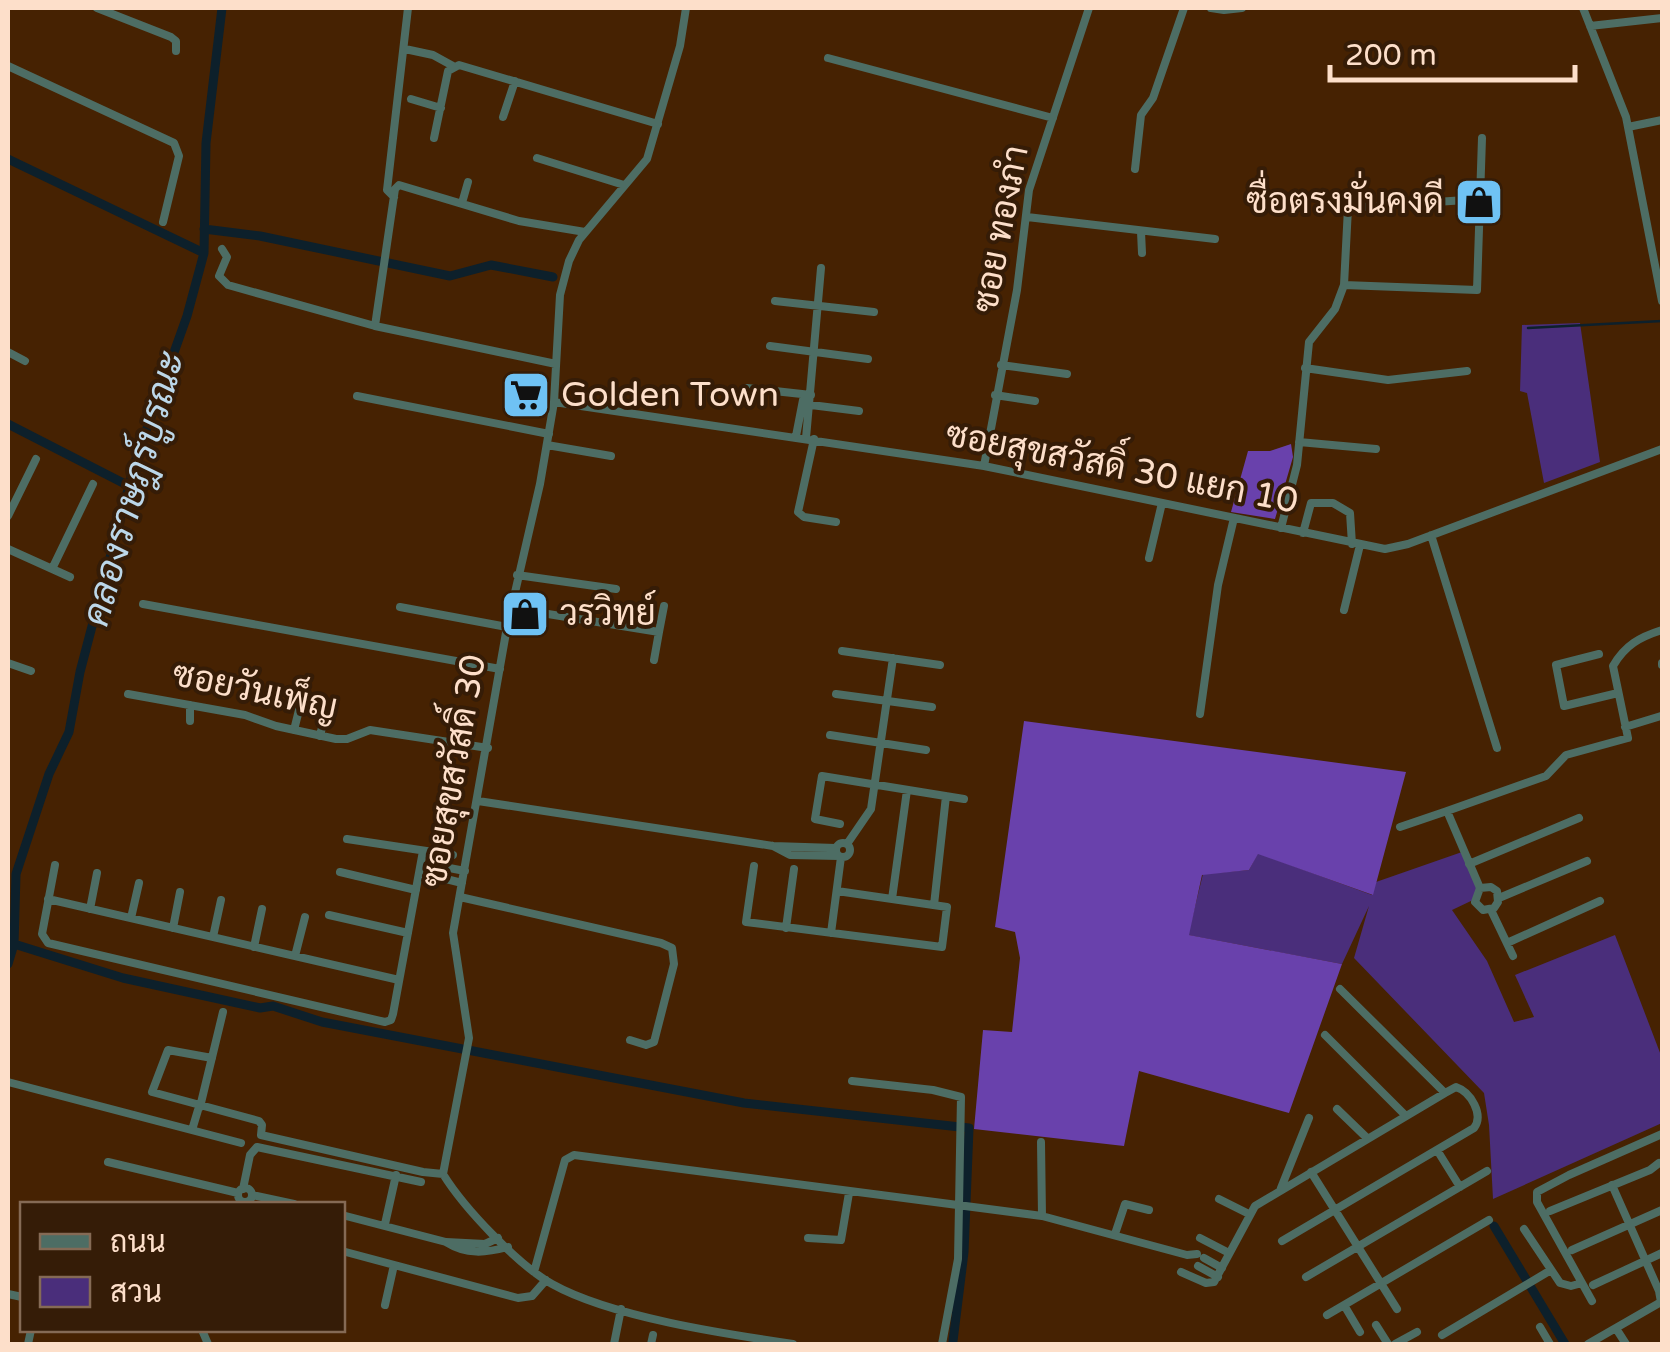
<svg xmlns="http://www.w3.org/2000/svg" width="1670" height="1352" viewBox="0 0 1670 1352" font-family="'Varela Round',Sarabun,sans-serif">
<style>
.green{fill:#4a2e7b}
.forest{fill:#6941ac}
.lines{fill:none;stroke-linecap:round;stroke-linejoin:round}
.stream{stroke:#0d202b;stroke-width:2.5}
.canal{stroke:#0d202b;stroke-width:9}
.minor-tunnel{stroke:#613e20;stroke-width:8;stroke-dasharray:8 4;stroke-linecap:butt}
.minor{stroke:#4d6d64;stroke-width:8}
.labels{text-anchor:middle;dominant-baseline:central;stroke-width:8;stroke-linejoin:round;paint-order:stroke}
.poi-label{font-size:35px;fill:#fddfca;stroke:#351c07;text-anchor:start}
.street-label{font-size:35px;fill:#fddfca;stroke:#351c07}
.water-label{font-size:38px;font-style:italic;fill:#bcd7e9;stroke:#351c07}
</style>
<rect width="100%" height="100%" fill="#462202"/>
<!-- green -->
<path class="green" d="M1580 323 1600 462 1544 483 1527 393 1520 391 1522 325Z
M1462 852 1477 887 1473 900 1452 910 1487 961 1514 1022 1534 1017 1515 975 1615 935 1662 1058V1123L1493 1199 1489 1125 1484 1093 1354 958 1369 906 1342 964 1188 935 1203 874 1249 870 1258 853 1372 895 1376 882Z"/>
<!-- forest -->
<path class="forest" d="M1291 444 1293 457 1275 519 1231 512 1248 451H1270Z
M1024 721 1406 772 1373 895 1258 854 1249 870 1202 875 1189 935 1342 964 1289 1113 1139 1071 1124 1146 974 1129 983 1030 1012 1032 1020 958 1015 932 995 927Z"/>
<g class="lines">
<!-- stream -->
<path class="stream" d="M1528 328 1662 321"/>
<!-- canal -->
<path class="canal" d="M8 159 204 253
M204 229 260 236 450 276 491 265 553 277
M8 424 129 486
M14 944 123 978 260 1008 273 1006 322 1022 744 1103 969 1128 964 1252 953 1341
M8 964 14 944 16 874 49 774 69 732 80 672 136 459 187 316 204 253 206 143 222 8
M1494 1226 1565 1344"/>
<!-- minor-tunnel -->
<path class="minor-tunnel" d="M430 876 442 878"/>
<!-- minor -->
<path class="minor" d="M97 8 171 37 176 41V51
M686 8 680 46 647 159 579 240 569 261 560 295 554 402 540 484 507 627 453 933 469 1038 443 1174C464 1208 518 1265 552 1284 611 1317 725 1334 793 1344
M1211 8 1224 10 1242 8
M1583 8 1626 117 1662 301
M1590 26 1662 18
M405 49 433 55 453 66
M828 58 1053 118
M8 66 174 143 179 156 163 222
M411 99 441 108
M503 117 515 81
M1628 127 1662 120
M434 138 448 71 459 65 658 124
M537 158 624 185
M1135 169 1141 115 1153 98 1184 8
M394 197 387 190 408 8
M462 203 468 182
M1027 217 1215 239
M1141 232 1142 253
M222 249 227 257 219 276 228 285 375 326 556 364
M1344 285 1477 290 1482 138
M775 301 874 312
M375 326 395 189 399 185 519 221 585 232
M770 346 868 359
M8 352 25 361
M1001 365 1067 374
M1305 368 1388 380 1467 371
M747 388 811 395
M995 395 1035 401
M357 396 549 434
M554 402 984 466 1385 549 1408 544 1662 449
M803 404 859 411
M796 436 803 400
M806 438 821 268
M814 439 798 512 804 517 836 522
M1299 442 1376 449
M547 445 611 456
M984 466 1017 290 1029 190 1089 8
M8 516 36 459
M1281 528 1297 465 1309 342 1335 309 1344 285 1348 208 1480 199
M1303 533 1311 503H1333L1350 513 1352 544
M1431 535 1497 748
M8 549 70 577
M1149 558 1162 503
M52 569 93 484
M517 575 616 589
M143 604 500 669
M400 607 507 627
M511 608 659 632 664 606
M1344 610 1360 545
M842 651 940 665
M1599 654 1556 665 1564 706 1618 693
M654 660 659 632
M8 663 31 671
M1662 663V665
M128 694 245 715 276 726 336 739H347L370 730 488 748
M836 694 932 707
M1200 714 1218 585 1234 518
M190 721V705
M1625 727 1661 716
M294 730 300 706
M830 735 926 750
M320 736 327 706
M478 801 773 846 836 848
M840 824 815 819 822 776 964 799
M1400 827 1447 811
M347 839 453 855
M836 850a7 7 0 1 1 14 0a7 7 0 1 1-14 0Z
M847 844 871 809 893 658
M773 846 790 855 839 856
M1469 864 1579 818
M55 865 42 934 48 943 385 1022 391 1020 393 1014 423 851
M754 866 746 922 942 947 947 907 837 891
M444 867 465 871
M340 872 416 890
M442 878 462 883
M1480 888 1491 887 1497 891 1498 902 1494 908 1483 910 1475 902 1480 888 1447 811 1546 776 1566 755 1628 738 1613 666C1625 645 1640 637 1662 630
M460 897 661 943 672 948 674 964 654 1042 646 1045 630 1040
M1499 898 1587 861
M48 899 399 980
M892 899 907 790
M934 905 946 796
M90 909 97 873
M1491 910 1513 956
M329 915 408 933
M131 918 139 883
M173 928 180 892
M786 928 794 869
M831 933 841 857
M213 937 221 900
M1507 943 1600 901
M254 947 262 909
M295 956 305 917
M1340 989 1445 1093
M1325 1035 1405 1115
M212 1058 168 1050 152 1092 259 1121 262 1125 261 1135 423 1172 443 1174
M852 1081 933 1090 961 1097 958 1259 942 1344
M8 1082 241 1143
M200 1107 223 1012
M1337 1109 1367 1138
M192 1130 198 1110
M1041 1142 1042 1216
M1437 1150 1460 1187
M108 1162 238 1193
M1311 1172 1397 1309
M1281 1188 1309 1118
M238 1195a7 7 0 1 1 14 0a7 7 0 1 1-14 0Z
M243 1189 250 1155 257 1147 421 1182
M252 1195 294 1204
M1219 1199 1249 1214
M1550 1211 1650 1170 1659 1163
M342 1215 446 1242
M385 1224 396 1175
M1524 1229 1560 1283 1571 1286 1582 1283
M1115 1234 1125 1204 1149 1210
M498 1238 485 1244 446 1242C467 1255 485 1253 508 1247
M808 1238 841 1240 849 1193
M1200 1238 1229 1253
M1572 1250 1662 1210
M342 1251 518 1298 532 1296 546 1280
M1204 1258 1222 1268
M1198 1266 1218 1277
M534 1272 565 1160 574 1155 1042 1216 1187 1255 1197 1254
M1181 1272 1206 1283 1214 1282 1255 1206 1445 1093 1456 1087C1471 1092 1484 1115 1474 1128L1282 1241
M1306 1277 1487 1171
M1593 1285 1662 1253
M8 1294 22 1297
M1592 1301 1537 1202V1192L1569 1175 1662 1134
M385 1305 394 1265
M1344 1305 1360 1332
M1327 1315 1489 1220
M1376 1325 1388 1344
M1540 1327 1550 1344
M202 1330 208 1344
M1617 1330 1626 1344
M1442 1335 1551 1270
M28 1344 31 1330
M614 1344 621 1309
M651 1344 653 1335
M1395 1344 1417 1332
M1588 1344 1661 1302 1659 1291 1612 1185"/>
</g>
<!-- icons -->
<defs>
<g id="shop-square" transform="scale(2.5)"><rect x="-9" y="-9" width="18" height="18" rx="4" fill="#6fc2f4" stroke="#351c07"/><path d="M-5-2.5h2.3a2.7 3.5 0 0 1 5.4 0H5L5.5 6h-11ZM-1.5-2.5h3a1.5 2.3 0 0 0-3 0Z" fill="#111"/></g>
<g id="supermarket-square" transform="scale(2.5)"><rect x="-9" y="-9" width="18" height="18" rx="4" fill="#6fc2f4" stroke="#351c07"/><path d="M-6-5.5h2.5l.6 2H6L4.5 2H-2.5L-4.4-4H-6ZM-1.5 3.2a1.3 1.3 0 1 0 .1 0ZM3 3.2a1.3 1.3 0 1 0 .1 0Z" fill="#111"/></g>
</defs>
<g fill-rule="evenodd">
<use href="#shop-square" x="1479" y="202"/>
<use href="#supermarket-square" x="526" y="395"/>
<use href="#shop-square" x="525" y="614"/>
</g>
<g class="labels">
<!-- poi labels -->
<g class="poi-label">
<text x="1444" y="202" text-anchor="end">ซื่อตรงมั่นคงดี</text>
<text x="561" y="395">Golden Town</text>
<text x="560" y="614">วรวิทย์</text>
</g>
<!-- street labels -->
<g class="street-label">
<text transform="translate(1001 229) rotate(-79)">ซอย ทองภํา</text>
<text transform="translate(1122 468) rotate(11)">ซอยสุขสวัสดิ์ 30 แยก 10</text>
<text transform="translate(255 691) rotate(12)">ซอยวันเพ็ญ</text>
<text transform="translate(454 771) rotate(-80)">ซอยสุขสวัสดิ์ 30</text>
</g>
<!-- water labels -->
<g class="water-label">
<text transform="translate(134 489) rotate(-74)">คลองราษฎร์บูรณะ</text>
</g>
</g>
<!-- border -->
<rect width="1670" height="1352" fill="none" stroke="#fddfca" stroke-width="20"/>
<!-- legend -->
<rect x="20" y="1202" width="325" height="130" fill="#351c07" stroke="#856a55" stroke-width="2.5"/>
<rect x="40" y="1234" width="50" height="15" fill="#4d6d64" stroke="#856a55" stroke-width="2.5"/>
<text x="110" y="1252" font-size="30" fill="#fddfca">ถนน</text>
<rect x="40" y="1277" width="50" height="30" fill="#4a2e7b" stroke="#856a55" stroke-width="2.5"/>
<text x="110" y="1302" font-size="30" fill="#fddfca">สวน</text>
<!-- scale -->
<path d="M1330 65v15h245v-15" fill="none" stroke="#fddfca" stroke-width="5"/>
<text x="1345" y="65" font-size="30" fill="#fddfca" stroke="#351c07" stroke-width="8" paint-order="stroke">200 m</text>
</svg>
